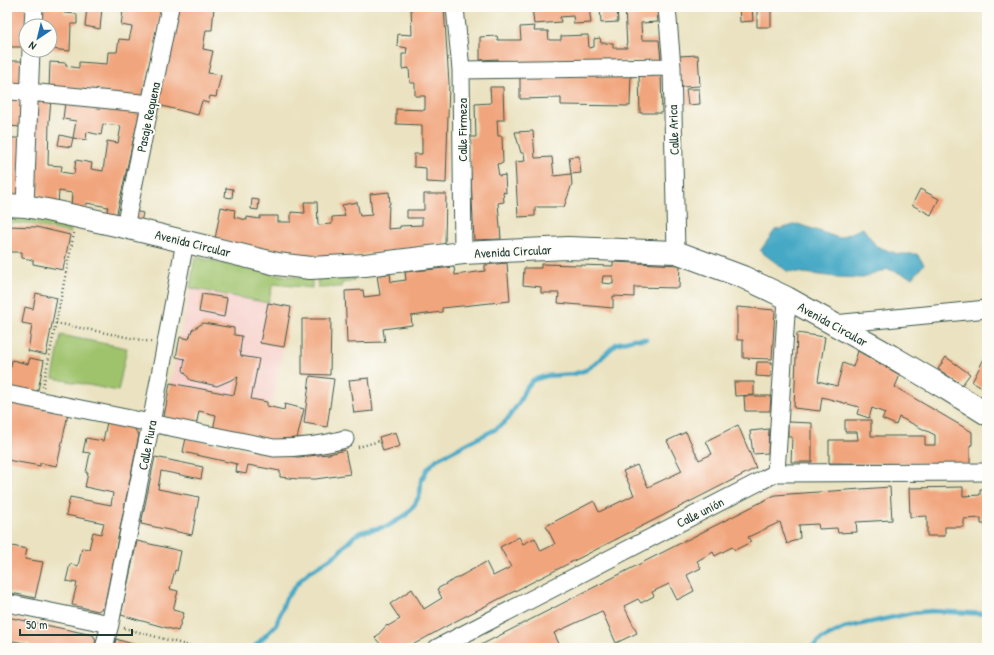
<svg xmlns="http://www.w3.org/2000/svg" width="994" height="655" viewBox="0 0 994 655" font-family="'Patrick Hand',sans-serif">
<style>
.built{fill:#f7d0ca}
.green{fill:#9fc36c;stroke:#5f8050}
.water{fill:#45a8c5;stroke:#32727c}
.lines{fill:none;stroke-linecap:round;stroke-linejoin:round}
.stream{stroke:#45a8c5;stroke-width:4.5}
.building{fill:#f1a57d;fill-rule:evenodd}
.street-casing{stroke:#3d5649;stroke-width:19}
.secondary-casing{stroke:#3d5649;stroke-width:24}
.path{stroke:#3d5649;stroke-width:2.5;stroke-dasharray:1 3;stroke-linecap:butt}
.street{stroke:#fff;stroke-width:17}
.secondary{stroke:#fff;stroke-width:22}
.labels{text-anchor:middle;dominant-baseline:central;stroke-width:4;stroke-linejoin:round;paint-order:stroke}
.street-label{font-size:13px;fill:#1f3d34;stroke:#fdfcf7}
</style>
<rect width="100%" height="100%" fill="#fdfcf7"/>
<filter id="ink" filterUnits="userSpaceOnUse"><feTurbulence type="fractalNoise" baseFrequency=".025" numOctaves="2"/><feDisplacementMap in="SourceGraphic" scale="8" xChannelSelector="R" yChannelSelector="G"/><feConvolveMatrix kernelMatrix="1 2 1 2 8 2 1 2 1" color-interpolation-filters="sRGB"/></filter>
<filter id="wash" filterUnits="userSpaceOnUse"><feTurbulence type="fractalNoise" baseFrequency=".012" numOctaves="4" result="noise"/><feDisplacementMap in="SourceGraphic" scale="16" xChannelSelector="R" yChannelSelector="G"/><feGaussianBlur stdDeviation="0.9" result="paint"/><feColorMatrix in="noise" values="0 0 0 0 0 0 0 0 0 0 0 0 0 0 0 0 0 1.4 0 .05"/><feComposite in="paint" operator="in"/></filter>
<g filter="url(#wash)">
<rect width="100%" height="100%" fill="#eae2c0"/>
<!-- built -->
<path class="built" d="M190 288 291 307 273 403 267 402 262 424 166 405Z"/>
<!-- green -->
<path class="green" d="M7 214 72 223 70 233 24 223 7 224Z
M195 257 274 274 312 279V288L273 284 268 303 190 288Z
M354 276V281L342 283V287L318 288 317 279Z
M61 335 127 348 118 391 53 378Z"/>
<!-- water -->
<path class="water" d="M798 224 839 238 863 228 876 246 898 254H917L924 264 913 278 888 269 863 278 836 277 787 271 760 251 775 230Z"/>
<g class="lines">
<!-- stream -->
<path class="stream" d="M253 648 276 625 286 598 302 578 309 572 337 554 354 536 361 532 388 526 406 515 415 504 420 494 421 481 428 468 437 459 496 429 506 421 520 401 524 391 533 380 546 376 574 374 586 370 595 364 616 344 633 339H646
M811 648 822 639 844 628 912 613 931 611 987 614"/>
</g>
<g id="blocks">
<!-- building -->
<path class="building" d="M7 7H26L25 47H7Z
M40 7H65L64 13 77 14V24H71L70 51 50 49V26H39Z
M87 7H162L142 98 49 89 50 62 66 63V66L79 68V62L107 64 108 52H117L119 39 129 40 132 27 121 25 123 11 102 8 100 29 85 26Z
M179 7H214L212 30H206L203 49 213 51 208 73 221 75 216 97 210 96 208 103 202 101 198 115 158 105Z
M414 7H444L449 83 446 183 426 182V168L414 167V154H422V125L396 124V109L425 110V96H415V83H410L409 68 402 69V54H406L407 48 397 46 398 34 412 35 411 8Z
M532 7H589L591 23 574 24 573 16 560 17 561 22 534 24Z
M600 7H617L618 22 601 23Z
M625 7H657L658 22 641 23 642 40H659L661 61 498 63V59L480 60V37L497 36 498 40H521L520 27 535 26 534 31H548L549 40H561V36L588 35 589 48 594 47V39L600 38 601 43H613V48H627Z
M739 7H752L753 21 740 22Z
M757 7H771V27H757Z
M698 55 700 86 681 87 679 56Z
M7 61H24L23 83 7 85Z
M661 73 662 113H640L639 74Z
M631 74 630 106 561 105V98L520 99V76Z
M490 87H503L504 120H497L498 136H502L503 163 497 164 499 176 505 175 506 193 503 192 504 202 498 203 501 239 474 240 469 137H476L475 104 491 103Z
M686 89H699L700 104 688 105Z
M7 97 20 98 23 103 22 127 7 126Z
M39 99 51 100 49 122 48 165 62 166 61 172 74 174 76 160 92 163 91 169 103 171 107 141 118 143 121 126 103 124 101 135 87 132 86 140 73 138 76 121 63 119 65 102 140 110 116 217 106 215 108 207 87 203 86 210 71 207 72 193 59 191 58 204 31 199 36 102Z
M533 131 535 158 552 157 554 176 571 174 572 184 564 207H535V216L518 217 515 162 525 161 524 153H521L515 132Z
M60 135 73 138 71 147 58 145Z
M7 138H22L20 198 7 197Z
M579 156 581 173 571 174 569 157Z
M226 188 233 189 232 198 225 197Z
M920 189 939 199 931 215 912 205Z
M389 192 390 204H389L388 229 400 228V226L422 225V218H407V210H424V194H446L445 244 327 259 277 254 215 239 221 207 235 210 234 217 247 220V217L260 219V216H278V222H291V212L305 213 304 202H317L318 225 332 224V217L345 216 342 205 357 202 360 216 372 215 370 194Z
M252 199 259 200 258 210 251 209Z
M135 211 143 213 141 222 133 220Z
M7 226 36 227 70 235 63 270 33 264V260L22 258V252H9V249H7Z
M613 262 680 265 679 288 634 287V297L613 296V308L558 303 559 293H541V287L523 285 524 268H541V264L613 266ZM603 276H613V284L602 283Z
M507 263 510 301 442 308V312L411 316 412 325 383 329 385 342 347 343 345 291 363 290 364 297 380 295 377 275 390 274 391 282 406 280 405 272 454 267 455 275 485 271V265Z
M36 293 57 298 46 355 28 351 32 325 22 323 25 307 33 309Z
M202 294 227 298 224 317 199 312Z
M268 303 291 307 284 347 260 343Z
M737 307 775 310 772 359 743 358V340H737Z
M302 319H331L330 375 302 374Z
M203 323 234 328V335L242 336 240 351 241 356 259 359 251 399 267 402V406L284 410 285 404 304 409 296 443 213 430 216 415 199 411 196 426 166 420 164 417 170 383 234 395 238 377 217 386 190 380 183 370 185 359 176 357 180 337 189 339 192 330Z
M797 333 825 337 818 381 837 386 843 363 853 367 858 351 900 375 895 387 972 432V445H970V464L829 463V440H858L857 432H845V420H871V436H925V445H935V435L899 417 896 425 882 419 885 413 872 408 869 418 857 414 859 407 822 397 820 411 794 408Z
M987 353V391L972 382Z
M946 357 970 374 962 385 938 369Z
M30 358 44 361 38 390 34 393 7 387V367H11L12 360 28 364Z
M757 362H772L771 377 756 376Z
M310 376 334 379 327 427 304 423Z
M369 378 373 411 354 413 349 380Z
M734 382H754V395L735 396Z
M744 396H771L770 411H745Z
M7 401 68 414 57 466 40 463V466L7 460Z
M107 422 133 427 139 435 104 607 98 611 72 605 77 583 66 581 70 564 78 566 82 548 89 549 93 532 101 534 104 523 66 515 70 497 111 505 113 493 85 487 88 473H86L90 453 83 452 86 438 103 441Z
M788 422 812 423V462H791L792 437H788Z
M738 425 756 468 454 622 407 648H384L375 638 387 625 388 626 400 619 390 604 412 589 424 609 442 598 437 589 486 562 493 576 511 567 500 547 519 537 523 544 535 538 541 551 555 544 546 526 594 501 599 512 634 495 623 471 637 465 648 487 682 471 667 441 686 432 699 460 712 454 706 441Z
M769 429 768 453 753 454 750 431Z
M396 432 400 446 383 451 379 437Z
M186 438 263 453 298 457 329 454 345 450 350 474 316 479H298L280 477V471L248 465 246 474 236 472 237 464 183 452Z
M155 457 203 467 201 479 161 471 158 489 199 497 192 535 141 524Z
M890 487 892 520 856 522 857 532 838 533 837 528 819 529 818 524 799 525 800 538 787 544 780 522 748 537 751 542 735 550 732 547 715 556 713 552 697 561 701 568 687 575 694 591 677 600 669 584 652 592 654 596 641 603 638 599 624 606 637 633 616 643 602 611 554 633 561 648H525L524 646 520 648H475L775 495Z
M963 487V496L980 495V489H987V524H981V518L964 519V527H945V536H927V516L910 517 909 488Z
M137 541 181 551 177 571 175 570 170 589 178 591 173 610 184 613 178 631 121 615Z
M7 545 27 549 25 559 43 562 35 598 7 592Z
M7 617 93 635 96 640 94 648H29L30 644 13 641 11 648H7Z
M116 639 145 648H114Z"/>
</g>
</g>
<g filter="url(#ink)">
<use href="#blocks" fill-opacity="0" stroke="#3d5649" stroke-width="1"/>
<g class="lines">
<!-- street casing -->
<g class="street-casing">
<path id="street" d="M455 7 461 70 463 253
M667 7 672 67 676 252
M33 26 34 7
M461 70 672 67
M7 91 29 92 151 104
M25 206 31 50
M125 227 170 7
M834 324 987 309
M7 394 274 448C300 448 320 446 345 439
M776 473 787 298
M7 603 110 624
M104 648 110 624 151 423 185 242
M437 648 776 473 987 472"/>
</g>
<!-- secondary casing -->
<g class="secondary-casing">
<path id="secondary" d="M7 205 25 206 47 210 125 227 277 264 310 268 365 265 463 253 568 248 676 252 743 277 787 298 891 356 947 389 987 414"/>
</g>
<!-- path -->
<path class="path" d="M56 323 151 342
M43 387 74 233
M358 447 380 441
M124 628 197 648"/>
<!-- street -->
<use href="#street" class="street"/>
<!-- secondary -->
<use href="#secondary" class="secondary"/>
</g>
</g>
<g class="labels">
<!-- street labels -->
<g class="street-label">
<text transform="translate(148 117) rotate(-78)">Pasaje Requena</text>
<text transform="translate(462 130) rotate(-90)">Calle Firmeza</text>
<text transform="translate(673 130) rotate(-92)">Calle Arica</text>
<text transform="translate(193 243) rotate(14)">Avenida Circular</text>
<text transform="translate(513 251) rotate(-3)">Avenida Circular</text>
<text transform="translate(833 324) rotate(29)">Avenida Circular</text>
<text transform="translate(147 445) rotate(-79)">Calle Piura</text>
<text transform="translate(700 512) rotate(-27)">Calle unión</text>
</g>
</g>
<!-- margin -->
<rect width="994" height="655" fill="none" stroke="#fdfcf7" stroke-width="24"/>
<!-- north arrow -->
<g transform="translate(38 38) rotate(215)"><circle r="19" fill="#fdfcf7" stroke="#a4b0a9"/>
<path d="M0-3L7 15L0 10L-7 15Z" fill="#1f6fb2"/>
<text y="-6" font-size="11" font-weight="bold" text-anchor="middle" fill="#1f3d34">N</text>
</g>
<!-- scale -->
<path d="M20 629v6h112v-6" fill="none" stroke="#1f3d34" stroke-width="2"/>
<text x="26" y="629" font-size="12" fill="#1f3d34" stroke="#fdfcf7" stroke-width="3" paint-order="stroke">50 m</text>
</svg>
